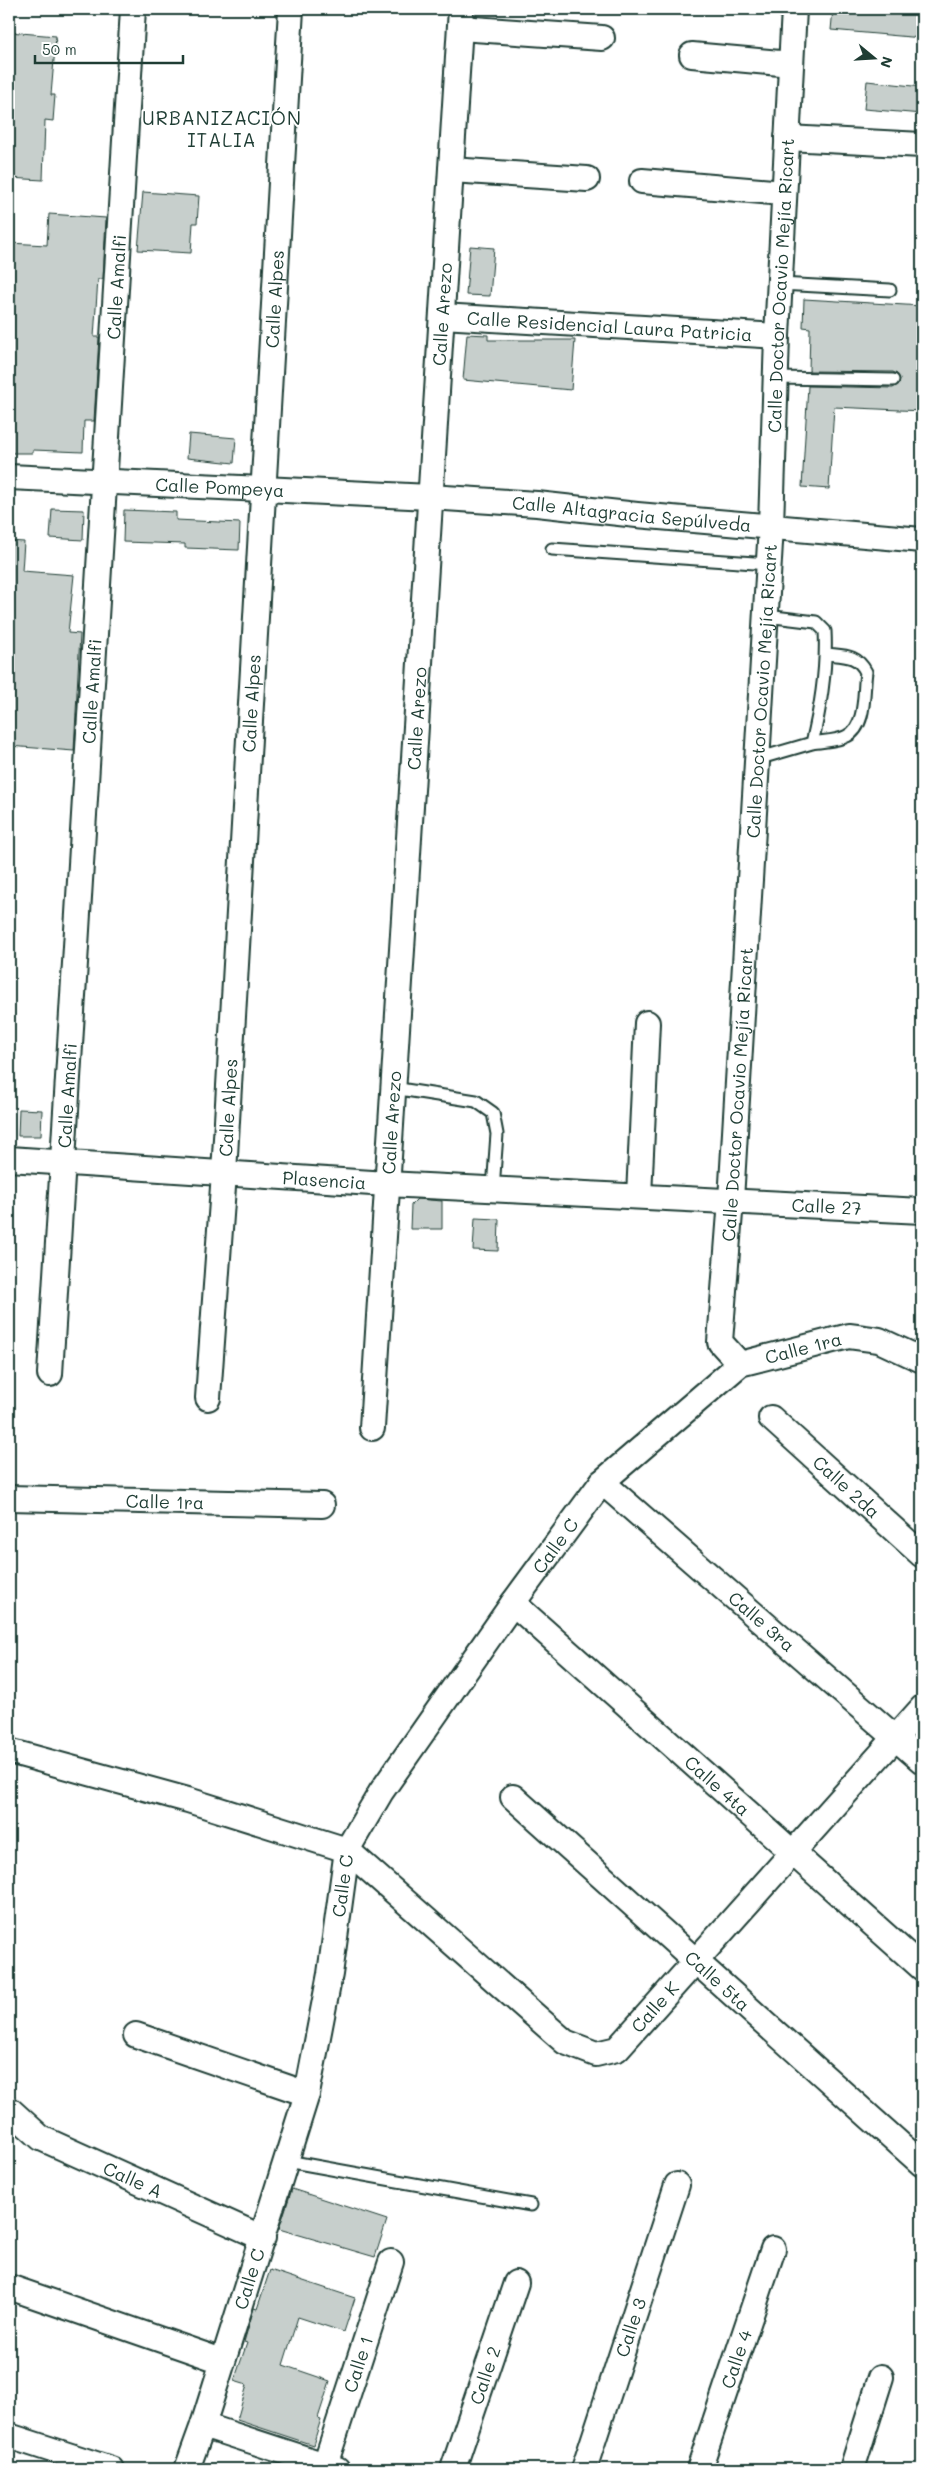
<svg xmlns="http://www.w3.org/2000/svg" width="931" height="2478" viewBox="0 0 931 2478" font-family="Mali,sans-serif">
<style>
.building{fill:#c7cfcc;stroke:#1f3d34}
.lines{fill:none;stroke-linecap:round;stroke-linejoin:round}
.lane-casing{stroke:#1f3d34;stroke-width:15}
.street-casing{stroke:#1f3d34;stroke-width:28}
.lane{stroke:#fff;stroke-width:11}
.street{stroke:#fff;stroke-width:24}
.labels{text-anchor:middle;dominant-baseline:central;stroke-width:4;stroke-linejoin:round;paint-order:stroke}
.street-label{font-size:18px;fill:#1f3d34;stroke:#fff}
.neighbourhood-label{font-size:19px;letter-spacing:1px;fill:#1f3d34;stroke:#fff}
</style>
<rect width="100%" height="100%" fill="#fff"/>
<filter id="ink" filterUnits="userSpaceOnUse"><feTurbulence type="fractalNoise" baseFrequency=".02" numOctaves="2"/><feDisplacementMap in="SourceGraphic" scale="10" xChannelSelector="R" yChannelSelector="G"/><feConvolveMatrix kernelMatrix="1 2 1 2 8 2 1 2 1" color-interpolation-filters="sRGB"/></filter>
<g filter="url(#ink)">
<!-- building -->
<path class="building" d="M833 9 922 10V38L831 30Z
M9 32 56 36 51 95H55L53 121 45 120 43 180 9 178Z
M867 81 922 87V114L864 109Z
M143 192 199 196 197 223H193L191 253 138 250Z
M49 214 106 218 103 279H98L94 337H99L94 421H84L83 452 33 450V453H9V243L47 245Z
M470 246 494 248 490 296 466 295Z
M804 299 922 306V411L834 407 829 489 802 487 808 386 893 388 899 384 900 380 897 374 893 372 809 371 810 328 803 327Z
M467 334 488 335V340H575L571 390 463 380Z
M189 434 236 438 234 463 187 458Z
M52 509 84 510 83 540 50 538Z
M124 510 176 512V520L240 523 239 550 185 548V544L123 542Z
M9 541 24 542 22 571 74 575 68 633 80 634 74 751 9 746Z
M19 1109 42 1110 41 1136H18Z
M417 1199 442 1201V1229H410L411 1205Z
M475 1218 499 1219 498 1251 473 1250Z
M292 2189 387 2220 375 2257 279 2229Z
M270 2270 355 2298 344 2332 298 2317 283 2365 330 2381 318 2418 321 2419 313 2445 237 2420 247 2385 234 2381 247 2343 244 2342 254 2308 257 2309Z"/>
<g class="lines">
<!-- lane casing -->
<g class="lane-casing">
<path id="lane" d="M780 284 890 290
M776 378 893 380
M552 549 769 564
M812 743C823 741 838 741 847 736 867 726 863 691 866 672 857 654 844 656 826 654
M757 759 812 743C821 706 827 669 825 631L816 622 766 616
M393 1088 476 1101 493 1113 497 1134 493 1189
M287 2161 531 2205"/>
</g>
<!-- street casing -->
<g class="street-casing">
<g id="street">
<path d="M460 28 602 38"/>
<path d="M692 55 791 64"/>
<path d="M787 138 922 145"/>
<path d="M451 170 587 179"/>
<path d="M642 181 784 193"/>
<path id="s1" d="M442 316 777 336"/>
<path id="s2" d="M9 477 430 497 537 504 637 515 922 540"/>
<path id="s3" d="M9 1159 387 1184 922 1211"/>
<path d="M639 1196 647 1023"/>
<path id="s4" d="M740 1364 720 1342 731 1200 771 526 777 336 794 9"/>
<path id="s5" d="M50 1374 133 9"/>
<path id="s6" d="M208 1398 224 1173 291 9"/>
<path id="s7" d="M771 1418 922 1555"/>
<path id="s8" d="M372 1428 461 9"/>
<path id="s9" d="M602 1482 922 1761"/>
<path id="s10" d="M9 1498 322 1505"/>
<path id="s11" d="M513 1603 922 1968"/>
<path id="s12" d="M9 1751 188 1800 347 1850 565 2042 596 2054 617 2049 922 1708"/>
<path id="s13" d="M513 1797 922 2164"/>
<path d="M136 2035 307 2094"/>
<path id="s14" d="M9 2109 41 2138 263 2238"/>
<path d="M9 2287 222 2361"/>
<path d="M203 2425 337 2469"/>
<path d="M9 2436 111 2469"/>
<path id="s15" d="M325 2465 391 2262"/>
<path id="s16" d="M187 2469 203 2425 307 2094 330 1974 347 1850 381 1792 513 1603 602 1482 740 1364 849 1336 879 1340 922 1360"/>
<path id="s17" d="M453 2469 516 2283"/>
<path id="s18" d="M584 2469 677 2185"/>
<path id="s19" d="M699 2469 773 2249"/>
<path d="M852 2469 881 2377"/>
</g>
</g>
<!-- lane -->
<use href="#lane" class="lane"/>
<!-- street -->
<use href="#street" class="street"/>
</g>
</g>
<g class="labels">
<!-- street labels -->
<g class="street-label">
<text stroke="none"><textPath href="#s4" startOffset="1088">Calle Doctor Ocavio Mejía Ricart</textPath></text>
<text stroke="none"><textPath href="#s5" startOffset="1089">Calle Amalfi</textPath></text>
<text stroke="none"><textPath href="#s6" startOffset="1101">Calle Alpes</textPath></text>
<text stroke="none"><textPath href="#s8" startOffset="1116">Calle Arezo</textPath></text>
<text stroke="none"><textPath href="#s1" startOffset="168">Calle Residencial Laura Patricia</textPath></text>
<text stroke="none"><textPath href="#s2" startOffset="211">Calle Pompeya</textPath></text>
<text stroke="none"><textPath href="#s2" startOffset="624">Calle Altagracia Sepúlveda</textPath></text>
<text stroke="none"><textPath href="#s4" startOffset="682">Calle Doctor Ocavio Mejía Ricart</textPath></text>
<text stroke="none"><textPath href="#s5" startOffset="684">Calle Amalfi</textPath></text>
<text stroke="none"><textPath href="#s6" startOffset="696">Calle Alpes</textPath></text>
<text stroke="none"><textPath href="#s8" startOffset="711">Calle Arezo</textPath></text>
<text stroke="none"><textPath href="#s4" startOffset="278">Calle Doctor Ocavio Mejía Ricart</textPath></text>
<text stroke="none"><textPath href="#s5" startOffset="279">Calle Amalfi</textPath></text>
<text stroke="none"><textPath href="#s6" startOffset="291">Calle Alpes</textPath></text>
<text stroke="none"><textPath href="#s8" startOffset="306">Calle Arezo</textPath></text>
<text stroke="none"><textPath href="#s3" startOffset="316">Plasencia</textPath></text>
<text stroke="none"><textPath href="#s3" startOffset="819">Calle 27</textPath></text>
<text stroke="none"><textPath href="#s16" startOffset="1336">Calle 1ra</textPath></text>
<text stroke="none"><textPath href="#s7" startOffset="102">Calle 2da</textPath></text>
<text stroke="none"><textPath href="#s10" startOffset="156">Calle 1ra</textPath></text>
<text stroke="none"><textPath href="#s16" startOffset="1010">Calle C</textPath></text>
<text stroke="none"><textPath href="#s9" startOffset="212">Calle 3ra</textPath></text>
<text stroke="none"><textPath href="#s11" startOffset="274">Calle 4ta</textPath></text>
<text stroke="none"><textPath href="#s16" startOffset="605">Calle C</textPath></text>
<text stroke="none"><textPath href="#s13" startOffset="275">Calle 5ta</textPath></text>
<text stroke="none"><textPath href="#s12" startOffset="754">Calle K</textPath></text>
<text stroke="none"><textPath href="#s14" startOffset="144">Calle A</textPath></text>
<text stroke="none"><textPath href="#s16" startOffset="200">Calle C</textPath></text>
<text stroke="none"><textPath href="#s18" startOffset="149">Calle 3</textPath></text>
<text stroke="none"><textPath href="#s19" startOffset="116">Calle 4</textPath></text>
<text stroke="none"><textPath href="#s15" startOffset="106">Calle 1</textPath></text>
<text stroke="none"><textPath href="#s17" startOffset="99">Calle 2</textPath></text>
</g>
<!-- neighbourhood labels -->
<g class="neighbourhood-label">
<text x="222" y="117">URBANIZACIÓN<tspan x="222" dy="22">ITALIA</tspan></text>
</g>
</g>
<!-- margin -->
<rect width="931" height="2478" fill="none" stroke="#fff" stroke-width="30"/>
<rect x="15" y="15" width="901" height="2448" fill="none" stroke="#1f3d34" stroke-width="2" filter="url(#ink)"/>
<!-- north arrow -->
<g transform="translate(874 58) rotate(108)" stroke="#ffffff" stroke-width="4" paint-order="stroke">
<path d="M0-4L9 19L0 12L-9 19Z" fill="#1f3d34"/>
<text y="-8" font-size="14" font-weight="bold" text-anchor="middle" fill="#1f3d34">N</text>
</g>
<!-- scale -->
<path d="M35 55v8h148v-8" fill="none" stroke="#1f3d34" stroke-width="2.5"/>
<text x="42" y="55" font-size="15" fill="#1f3d34" stroke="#ffffff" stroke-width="4" paint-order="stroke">50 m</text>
</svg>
